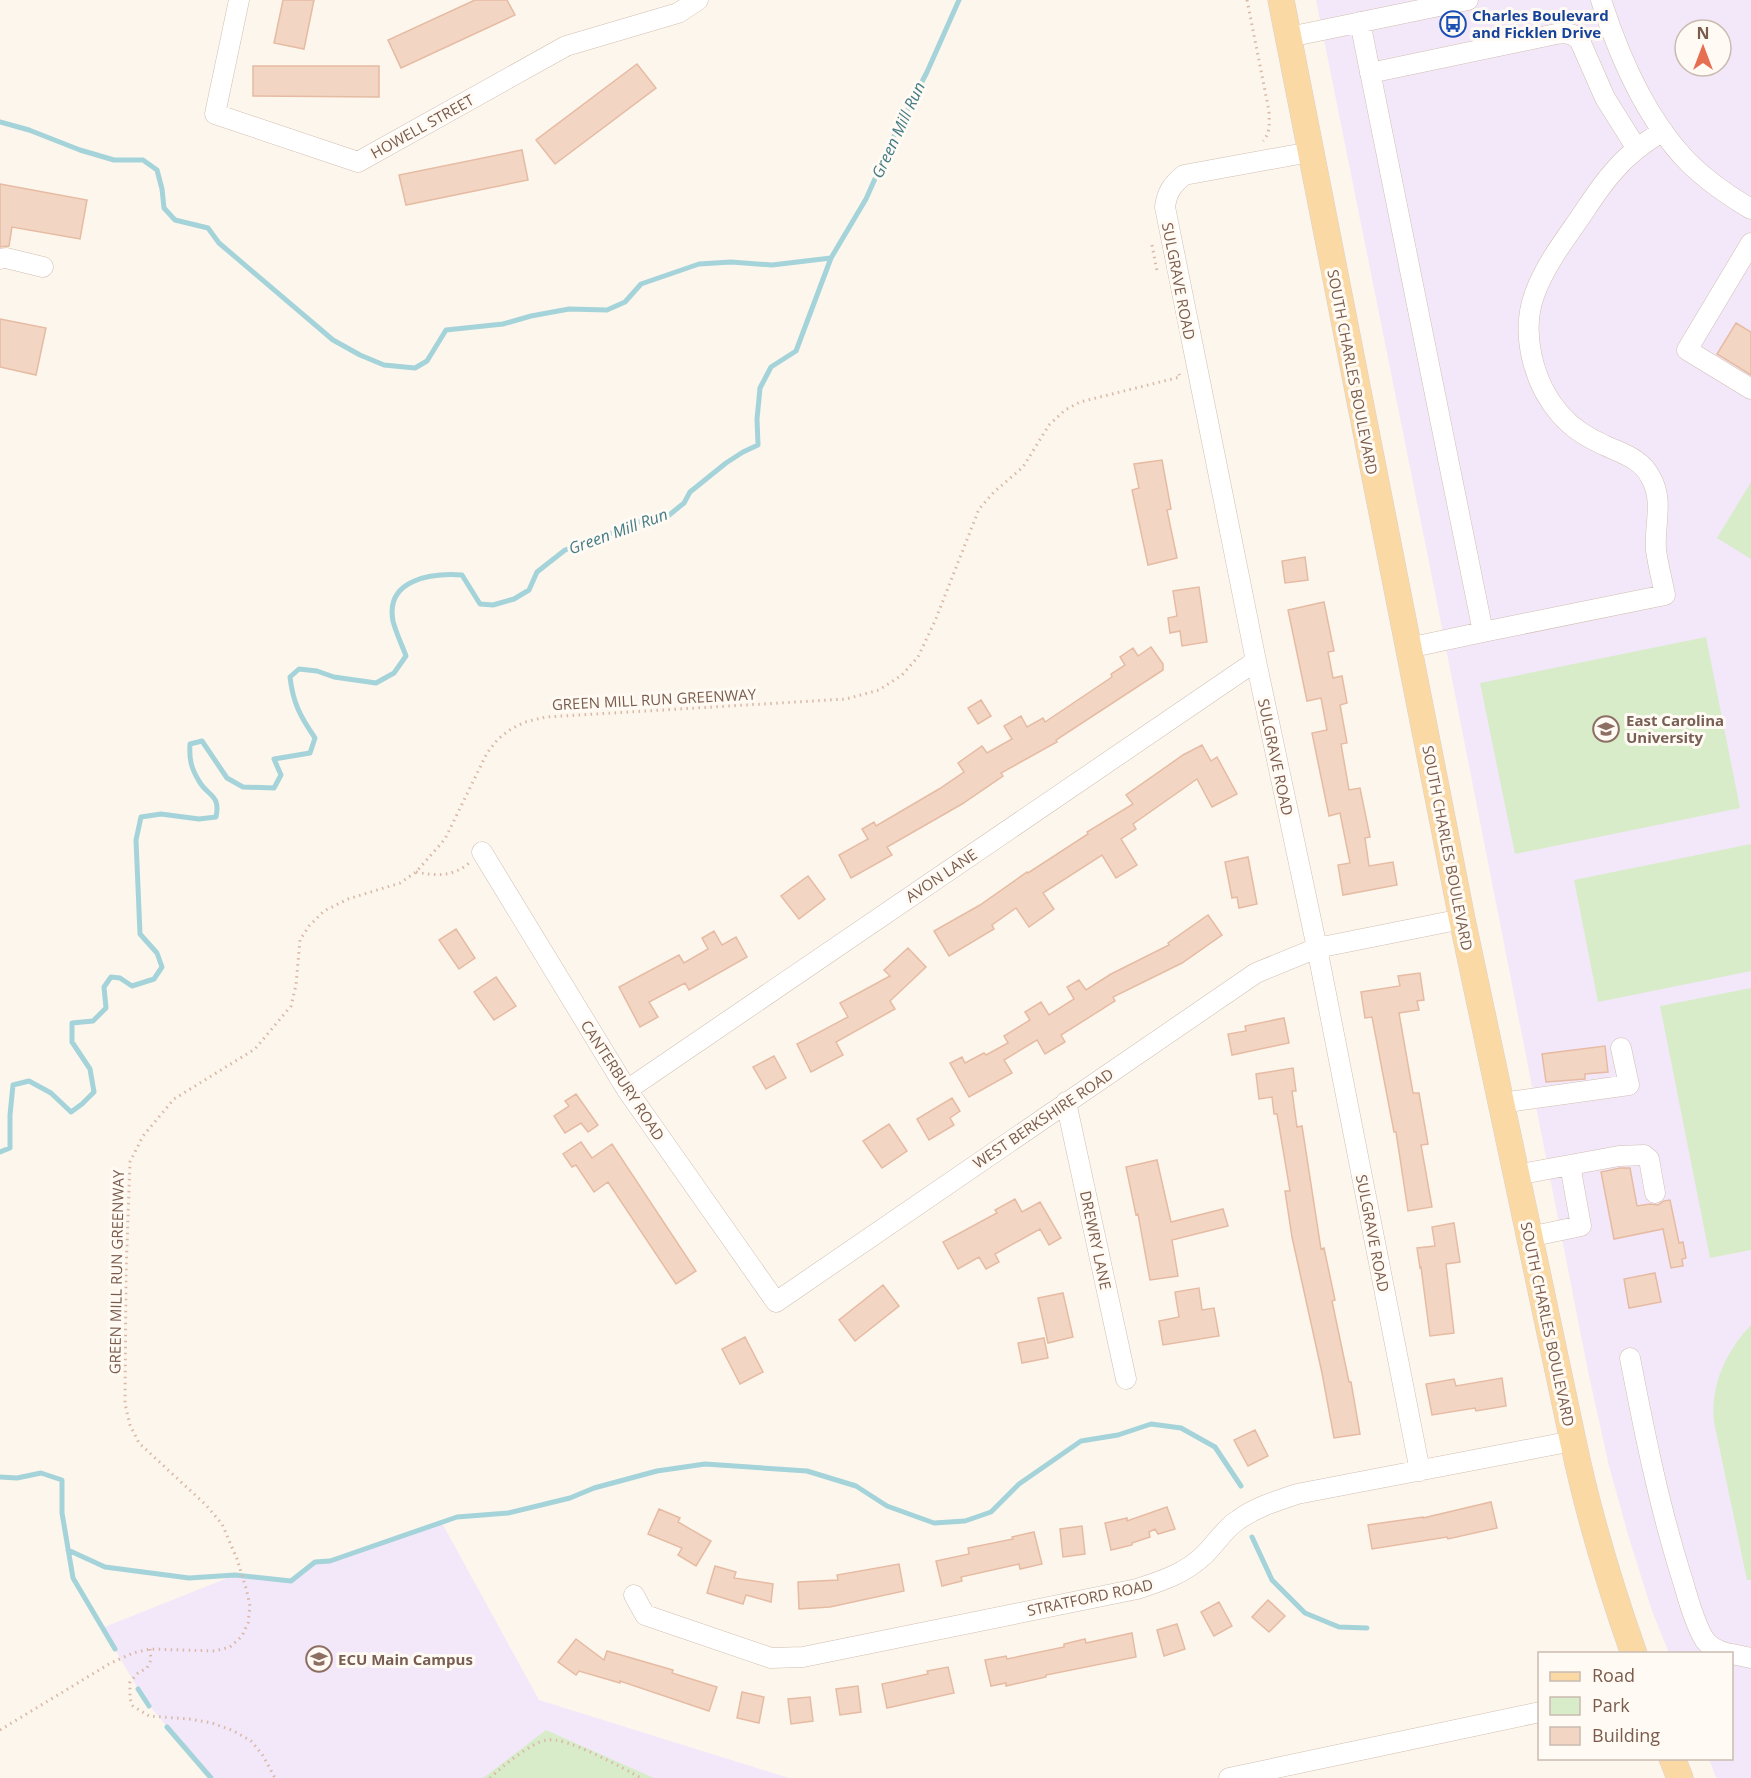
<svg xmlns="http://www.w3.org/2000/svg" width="1751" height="1778" viewBox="0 0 1751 1778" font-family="'Open Sans',sans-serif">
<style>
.education{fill:#f3e8fa;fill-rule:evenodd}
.green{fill:#d8ecc9}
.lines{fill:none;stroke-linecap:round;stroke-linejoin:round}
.stream{stroke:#a5d3da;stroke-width:5}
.building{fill:#f3d5c3;stroke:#e6bba3;stroke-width:1.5}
.minor-casing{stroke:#d1beb0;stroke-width:21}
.major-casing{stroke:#dad1cd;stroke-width:27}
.path{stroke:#d9b8a5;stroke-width:3;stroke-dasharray:1.5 4.5;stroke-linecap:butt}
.minor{stroke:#fff;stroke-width:20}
.major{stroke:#fbd9a5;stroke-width:26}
.labels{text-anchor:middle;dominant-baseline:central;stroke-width:6;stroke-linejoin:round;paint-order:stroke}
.transit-label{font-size:15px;font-weight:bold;fill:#164399;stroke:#fffaf3;text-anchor:start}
.street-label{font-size:15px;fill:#7a5c4d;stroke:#fffaf3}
.education-label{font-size:15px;font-weight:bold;fill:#785e54;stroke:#fffaf3;text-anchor:start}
.water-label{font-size:16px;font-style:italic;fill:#437c86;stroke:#fffaf3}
</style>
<rect width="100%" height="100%" fill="#fdf6ec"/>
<!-- education -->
<path class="education" d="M1316 0H1751V1778H1716L1709 1759 1732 1758V1654L1669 1653 1652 1611 1629 1538 1609 1466 1588 1371 1428 557ZM1685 30H1721V66H1685Z
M442 1523 539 1700 789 1778H211L146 1702 102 1628 235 1575 291 1581 315 1562 330 1561Z"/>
<!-- green -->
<path class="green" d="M1751 482V559L1717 538Z
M1706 637 1740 808 1515 854 1480 683Z
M1751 844V971L1598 1002 1574 880Z
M1751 988V1250L1710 1258 1660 1006Z
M1751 1325V1580H1747L1714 1422C1710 1386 1726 1351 1751 1325Z
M546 1730 654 1778H483Z"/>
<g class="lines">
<!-- stream -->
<path class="stream" d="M0 122 29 130 80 150 114 160H143L157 170 162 189 164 208 175 220 208 228 219 243 333 340 360 355 384 365 415 368 427 361 446 330 503 324 531 316 569 309 607 310 625 302 641 284 699 264 731 262 772 265 831 258
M0 1152 10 1148V1115L13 1085 29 1081 51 1093 71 1112 82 1104 94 1092 90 1069 72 1042V1023L93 1021 106 1008 104 987 111 977 120 978 132 986 154 979 162 967 157 953 140 934 136 840 141 817 161 814 199 819 216 817C221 794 207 796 199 781 191 768 189 759 190 744L202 741 227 778 243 787 274 788 281 775 274 759 310 753 315 738C300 716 293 703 290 677L299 669 317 671 334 677 376 683 394 673 406 656C402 645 396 633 393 621 385 579 432 573 462 575L480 604 493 605 514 599 529 590 537 572 565 550 610 534 651 517 668 516 684 503 690 492 726 463 743 452 758 445 757 419 760 388 771 367 796 351 831 258 866 199 894 136 927 72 959 0
M0 1477 17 1478 41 1473 62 1480V1513L73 1578 115 1649
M1252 1537 1272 1580 1305 1613 1339 1627 1367 1628
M68 1550 105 1567 189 1578 235 1575 291 1581 315 1562 330 1561 457 1517 508 1513 570 1498 594 1488 657 1471 705 1464 807 1471 856 1486 887 1506 934 1523 965 1521 991 1512 1019 1484 1081 1441 1118 1435 1151 1424 1181 1428 1215 1447 1241 1486
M138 1689 149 1706
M167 1727 211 1778"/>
</g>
<!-- building -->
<path class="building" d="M283 0H314L304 49 274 43Z
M475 0H507L515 15 401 68 388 40Z
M637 64 656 88 555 164 536 140Z
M253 66H379V97L253 96Z
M522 150 528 180 406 205 399 175Z
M0 184 87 200 80 239 12 227 9 246 0 247Z
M0 319 46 328 36 375 0 367Z
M1736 323 1751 332V375L1717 354Z
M1162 460 1171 509 1167 510 1177 558 1148 565 1132 490 1139 488 1134 464Z
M1305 557 1308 580 1285 583 1282 561Z
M1199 587 1207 642 1182 646 1180 631 1170 633 1168 618 1177 616 1173 591Z
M1324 602 1334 651 1328 652 1333 678 1342 676 1347 703 1340 705 1347 743 1341 744 1349 790 1360 788 1370 837 1365 838 1369 866 1393 862 1397 885 1343 895 1338 865 1350 863 1340 813 1329 816 1312 733 1327 730 1321 698 1307 701 1288 610Z
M1151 647 1163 664V670L1056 740 1057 742 1001 773 1003 776 962 804 887 847 892 855 851 878 839 855 868 839 862 829 874 822 876 826 939 789 964 772 958 763 982 746 987 753 1012 739 1004 726 1021 716 1027 727 1043 718 1045 722 1112 677 1111 674 1125 665 1120 657 1133 648 1138 656Z
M981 700 991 716 978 724 968 708Z
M1202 745 1211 761 1217 757 1237 794 1212 807 1197 779 1133 824 1136 829 1121 839 1137 865 1116 878 1102 855 1043 893 1054 909 1029 927 1016 908 992 925 994 929 949 956 934 931 980 905 1027 872 1028 873 1088 834 1087 832 1133 804 1126 795 1183 755Z
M1248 857 1257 904 1239 908 1237 897 1232 898 1225 862Z
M808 876 825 899 799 919 781 896Z
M1208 915 1222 935 1182 963 1113 997 1115 1001 1061 1035 1065 1042 1045 1054 1037 1040 1004 1060 1012 1073 969 1097 950 1063 962 1057 965 1063 984 1053 986 1055 1008 1043 1004 1036 1030 1020 1025 1012 1041 1002 1049 1015 1074 999 1067 987 1079 980 1086 990 1111 974 1169 945 1168 943Z
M456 929 475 958 459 969 439 940Z
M714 931 722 945 736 937 747 957 689 990 685 983 649 1002 658 1017 640 1027 619 987 679 955 684 963 708 949 702 938Z
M908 948 926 967 890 1001 895 1009 836 1042 843 1055 811 1072 797 1044 848 1017 840 1003 890 976 884 970Z
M1420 973 1424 1000 1417 1001 1419 1010 1399 1013 1413 1093H1419L1428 1144 1421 1145 1432 1207 1408 1211 1396 1132H1394L1372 1017 1365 1018 1361 992 1400 986 1398 976Z
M496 977 516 1006 494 1020 474 992Z
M1284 1018 1289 1043 1232 1055 1228 1034 1246 1031 1245 1026Z
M1605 1046 1608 1072 1585 1074V1079L1546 1082 1542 1054Z
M774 1056 786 1078 766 1089 753 1067Z
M1293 1068 1296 1091H1292L1297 1127 1302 1126 1321 1249 1324 1248 1335 1300 1332 1301 1349 1382H1351L1360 1434 1334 1438 1322 1373 1292 1237 1285 1191H1290L1277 1114H1274L1272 1097 1259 1099 1256 1074Z
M576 1094 598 1125 588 1132 581 1123 565 1133 554 1116 569 1106 565 1101Z
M952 1098 960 1111 950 1118 954 1125 929 1140 917 1119Z
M889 1124 907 1151 882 1168 863 1141Z
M581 1142 592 1158 612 1144 696 1271 676 1284 608 1182 594 1192 576 1165 572 1167 563 1154Z
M1157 1160 1171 1222 1223 1209 1228 1226 1172 1240 1178 1276 1150 1280 1138 1214 1136 1215 1126 1167Z
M1620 1168H1630L1637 1206 1650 1204 1658 1205 1664 1201 1670 1200 1679 1243 1683 1242 1686 1258 1682 1259 1683 1266 1671 1268 1663 1229 1614 1239 1601 1172Z
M1015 1199 1022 1212 1040 1202 1061 1238 1049 1245 1040 1229 995 1254 999 1262 986 1269 979 1257 958 1269 943 1242 997 1213 995 1210Z
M1454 1223 1460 1262 1446 1264 1454 1333 1430 1336 1421 1267 1420 1268 1417 1248 1435 1246 1432 1227Z
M1655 1273 1661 1302 1629 1308 1624 1279Z
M883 1285 899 1306 855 1341 839 1320Z
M1199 1288 1202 1310 1214 1308 1219 1336 1163 1345 1159 1321 1179 1317 1175 1292Z
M1063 1293 1073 1337 1048 1343 1038 1298Z
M745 1337 763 1372 740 1384 722 1349Z
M1044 1338 1048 1358 1022 1363 1018 1343Z
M1502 1378 1506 1406 1476 1411 1475 1408 1432 1415 1426 1384 1454 1379 1456 1386Z
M1255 1430 1268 1456 1248 1466 1234 1440Z
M1491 1502 1497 1528 1448 1539 1447 1537 1372 1549 1368 1525 1423 1517V1518Z
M1167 1507 1175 1529 1158 1534 1155 1529 1149 1532 1150 1537 1132 1543V1545L1111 1550 1105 1523 1127 1518V1521Z
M659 1509 680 1518 678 1522 711 1541 696 1566 678 1555 682 1548 648 1534Z
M1082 1526 1085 1554 1063 1557 1060 1529Z
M1034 1532 1042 1564 1020 1569 1019 1564 961 1577 962 1581 942 1586 936 1561 969 1554 968 1548 1013 1539 1012 1537Z
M899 1564 904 1591 830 1607 799 1609 798 1582 838 1580 837 1575Z
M715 1566 736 1572 734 1578 773 1584 771 1602 746 1595 743 1604 707 1593Z
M1268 1600 1285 1616 1269 1632 1252 1617Z
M1219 1602 1232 1626 1214 1636 1201 1612Z
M1177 1624 1185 1649 1164 1656 1157 1630Z
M1132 1633 1136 1657 1046 1675V1677L1006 1686V1683L991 1686 985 1660 1006 1656 1007 1659 1064 1647V1644L1085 1639 1086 1643Z
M576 1639 604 1660 607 1651 673 1670 672 1673 717 1687 709 1711 620 1681V1683L579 1671 576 1675 558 1662Z
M948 1667 954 1693 887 1708 882 1684 928 1674 927 1671Z
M858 1686 861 1712 840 1715 836 1689Z
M742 1692 764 1697 759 1723 737 1718Z
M810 1697 813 1721 791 1724 788 1699Z"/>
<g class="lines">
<!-- minor casing -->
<g class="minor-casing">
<path id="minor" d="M239 0 215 114 358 162 566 46 678 13 698 0
M1601 0C1619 56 1647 120 1688 162 1706 180 1729 196 1751 209
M1360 22 1483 632 1408 648
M1289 37 1468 0
M1370 73 1556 34C1565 32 1574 33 1580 41L1605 98 1637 149
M1310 152 1184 175C1172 185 1167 192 1165 207L1256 661 1317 948 1420 1471
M1751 243 1687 350 1751 389
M0 259 6 258 43 267
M1483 632 1665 595C1662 580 1658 565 1656 550 1654 526 1664 501 1651 478 1641 458 1623 454 1604 445 1588 438 1571 427 1560 414 1533 383 1520 332 1535 293 1545 266 1563 242 1579 219 1590 203 1601 185 1614 171 1628 154 1645 142 1663 131
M482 852 627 1090 776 1302 1256 973 1317 948 1462 919
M627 1090 1256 661
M1066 1102 1126 1379
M1501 1103 1629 1085 1621 1048
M1570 1165 1619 1156 1644 1155 1649 1159 1655 1193
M1516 1175 1570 1165 1581 1226 1529 1237
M1630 1358C1644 1430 1658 1501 1680 1572 1687 1593 1692 1618 1703 1637 1708 1647 1718 1651 1729 1654
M634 1595 645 1615 771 1658 803 1657 1137 1589C1161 1581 1184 1574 1203 1556 1215 1545 1224 1529 1238 1520 1256 1507 1276 1501 1297 1494L1573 1441
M1732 1654 1751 1658
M1229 1778 1540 1712"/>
</g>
<!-- major casing -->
<g class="major-casing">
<path id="major" d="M1281 0 1462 919 1573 1441C1588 1513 1609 1583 1634 1654
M1672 1758 1680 1778"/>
</g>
<!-- path -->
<path class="path" d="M1247 0 1269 111C1269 122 1271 132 1263 141
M1152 245 1157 271
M416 872C436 876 453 877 469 863
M150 1649 151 1660 147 1668 138 1673 130 1682V1699L133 1706 149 1716 189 1719 212 1723 234 1731 251 1741 262 1754 275 1778
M0 1730 109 1664 133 1653 150 1649 215 1651 230 1647 242 1636 248 1623 250 1606 246 1588 237 1559 222 1524 206 1505 139 1443 130 1425 125 1404 126 1273 130 1162 143 1136 174 1099 255 1049 291 1006 296 985 300 940 309 926 324 911 348 899 400 883 416 872 445 839 487 753 498 739 511 729 525 722 546 717 846 699 879 690 902 675 918 657 935 621 979 509 994 492 1023 467 1049 425 1065 410 1080 402 1180 377 1179 374
M490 1778C503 1766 530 1743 547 1740 565 1736 623 1768 641 1778"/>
<!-- minor -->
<use href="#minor" class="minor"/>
<!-- major -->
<use href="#major" class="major"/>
</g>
<!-- icons -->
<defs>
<g id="bus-ring" transform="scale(1.35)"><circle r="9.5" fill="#fffaf3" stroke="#1a4fb4" stroke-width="1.5"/><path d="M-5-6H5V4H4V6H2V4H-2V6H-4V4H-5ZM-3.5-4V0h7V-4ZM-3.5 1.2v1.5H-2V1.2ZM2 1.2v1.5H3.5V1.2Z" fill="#1a4fb4"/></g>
<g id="university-ring" transform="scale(1.35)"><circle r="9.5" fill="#fffaf3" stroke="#8d6e63" stroke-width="1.5"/><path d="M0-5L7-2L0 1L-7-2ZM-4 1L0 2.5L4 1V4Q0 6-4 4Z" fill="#8d6e63"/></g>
</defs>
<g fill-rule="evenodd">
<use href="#bus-ring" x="1453" y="24"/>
<use href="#university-ring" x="1606" y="729"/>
<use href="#university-ring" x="319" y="1659"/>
</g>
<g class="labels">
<!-- transit labels -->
<g class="transit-label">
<text x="1472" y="15">Charles Boulevard<tspan x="1472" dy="17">and Ficklen Drive</tspan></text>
</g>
<!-- street labels -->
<g class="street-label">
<text transform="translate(422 126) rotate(-29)">HOWELL STREET</text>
<text transform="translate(1179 281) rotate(79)">SULGRAVE ROAD</text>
<text transform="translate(1353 372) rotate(79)">SOUTH CHARLES BOULEVARD</text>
<text transform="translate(654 699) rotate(-3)">GREEN MILL RUN GREENWAY</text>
<text transform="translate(1276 757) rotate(78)">SULGRAVE ROAD</text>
<text transform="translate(1448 848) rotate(79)">SOUTH CHARLES BOULEVARD</text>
<text transform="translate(941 875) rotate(-34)">AVON LANE</text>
<text transform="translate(623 1080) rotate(57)">CANTERBURY ROAD</text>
<text transform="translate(1043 1118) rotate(-34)">WEST BERKSHIRE ROAD</text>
<text transform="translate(1373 1233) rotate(79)">SULGRAVE ROAD</text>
<text transform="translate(1096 1240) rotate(78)">DREWRY LANE</text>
<text transform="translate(116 1272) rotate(-89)">GREEN MILL RUN GREENWAY</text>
<text transform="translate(1548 1324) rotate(78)">SOUTH CHARLES BOULEVARD</text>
<text transform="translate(1090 1597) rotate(-12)">STRATFORD ROAD</text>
</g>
<!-- education labels -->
<g class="education-label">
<text x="1626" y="720">East Carolina<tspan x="1626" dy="17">University</tspan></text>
<text x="338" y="1659">ECU Main Campus</text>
</g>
<!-- water labels -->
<g class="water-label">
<text transform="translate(898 130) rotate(-65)">Green Mill Run</text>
<text transform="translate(618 531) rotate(-20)">Green Mill Run</text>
</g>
</g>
<!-- legend -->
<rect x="1538" y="1652" width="195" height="108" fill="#fffaf3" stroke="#cabbb1" stroke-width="1.5"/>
<rect x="1550" y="1672" width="30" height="9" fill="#fbd9a5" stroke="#cabbb1" stroke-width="1.5"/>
<text x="1592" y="1682" font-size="18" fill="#7a5c4d">Road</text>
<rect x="1550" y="1697" width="30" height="18" fill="#d8ecc9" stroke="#cabbb1" stroke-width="1.5"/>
<text x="1592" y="1712" font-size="18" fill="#7a5c4d">Park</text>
<rect x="1550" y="1727" width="30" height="18" fill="#f3d5c3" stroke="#cabbb1" stroke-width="1.5"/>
<text x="1592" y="1742" font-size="18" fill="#7a5c4d">Building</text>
<!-- north arrow -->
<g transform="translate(1703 48)"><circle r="28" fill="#fffaf3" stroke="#cabbb1" stroke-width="1.5"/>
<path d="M0-4.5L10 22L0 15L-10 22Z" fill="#e76f51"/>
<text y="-9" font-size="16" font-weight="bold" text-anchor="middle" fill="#7a5c4d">N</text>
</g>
</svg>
